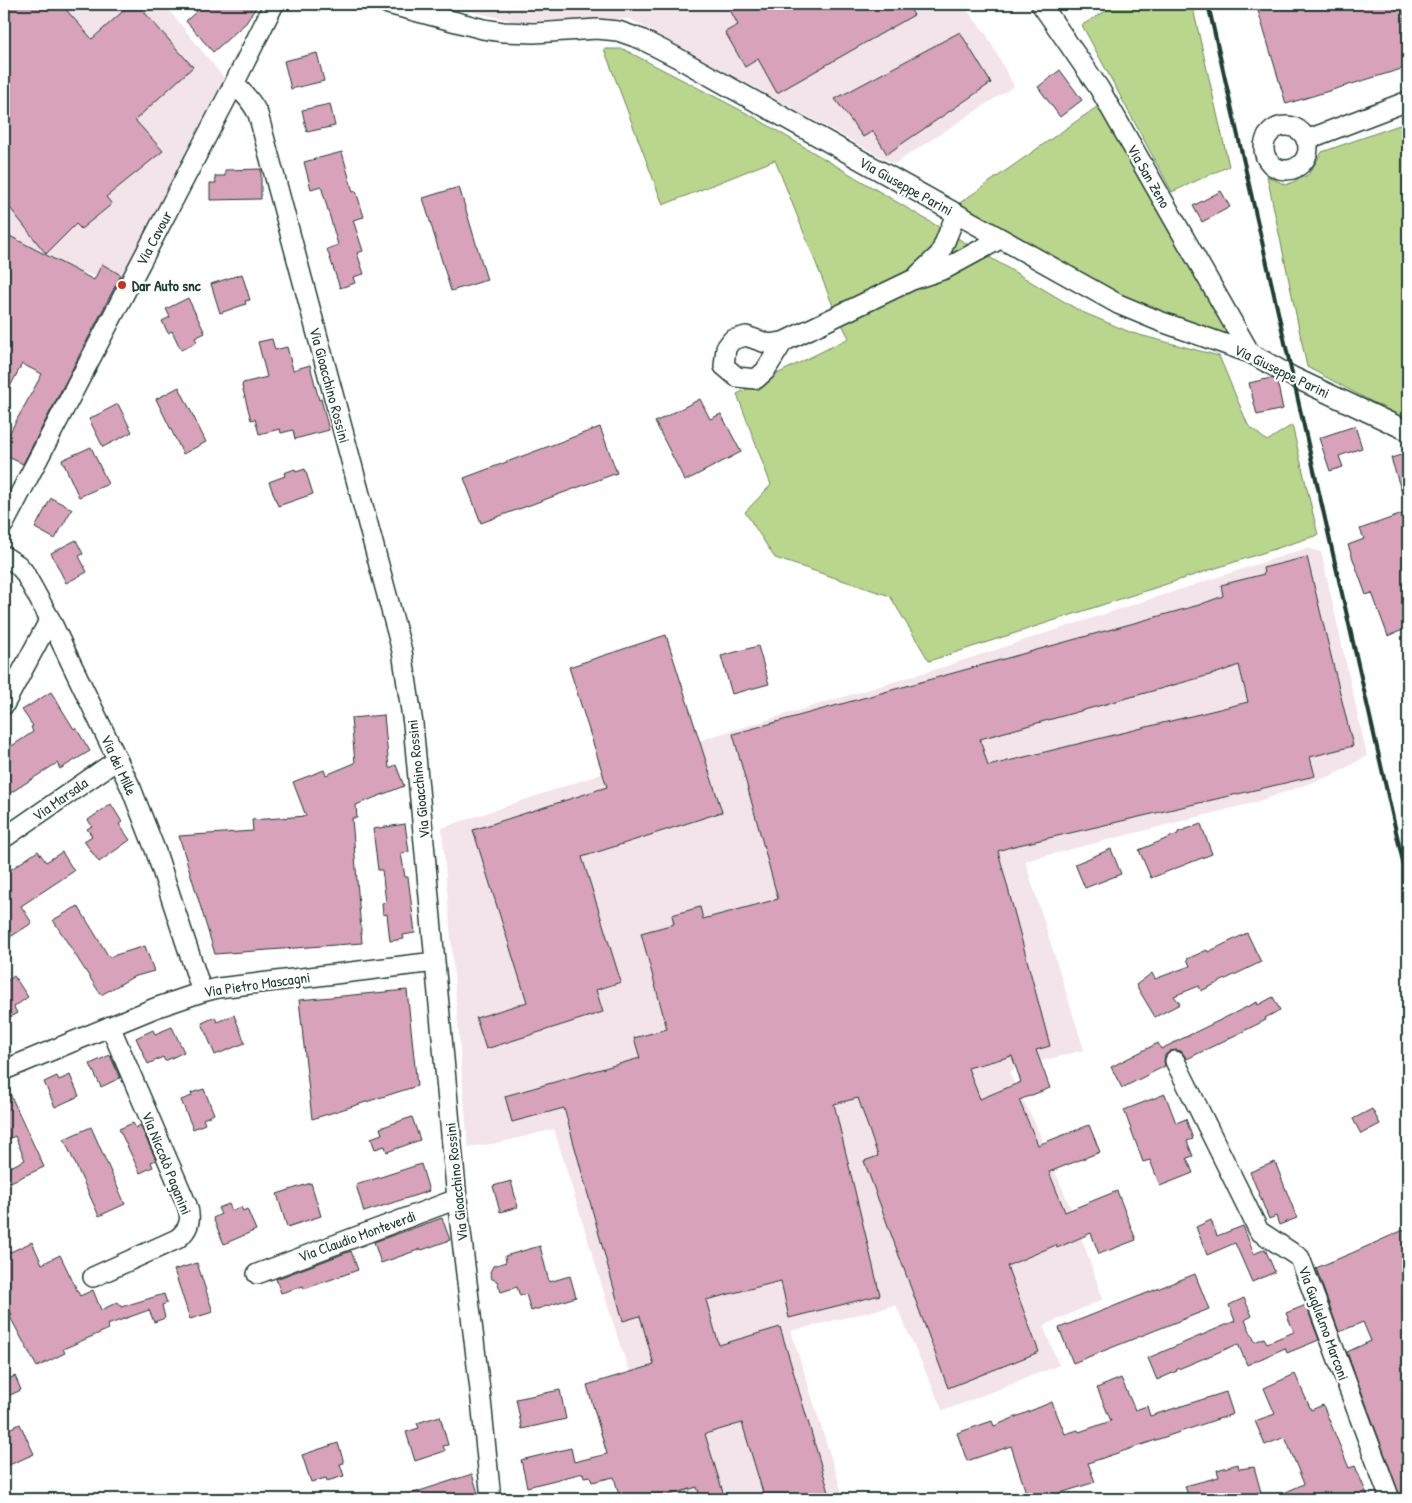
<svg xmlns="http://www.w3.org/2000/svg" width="1412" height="1503" viewBox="0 0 1412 1503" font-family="'Patrick Hand',sans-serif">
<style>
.built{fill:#f3e3ea}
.green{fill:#bad58c;stroke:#6c8960}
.building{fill:#d7a2ba;stroke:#1f3d34;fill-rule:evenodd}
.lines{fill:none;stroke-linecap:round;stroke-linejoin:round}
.minor-casing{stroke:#1f3d34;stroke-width:22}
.minor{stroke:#fff;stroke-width:19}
.rail{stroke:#1f3d34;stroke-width:4}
.poi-dot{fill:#c8321e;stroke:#fff;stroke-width:2}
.labels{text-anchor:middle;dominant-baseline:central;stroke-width:4.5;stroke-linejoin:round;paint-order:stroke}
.street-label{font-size:15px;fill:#1f3d34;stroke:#fff}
.poi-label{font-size:15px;font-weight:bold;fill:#1f3d34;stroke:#fff;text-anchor:start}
</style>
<rect width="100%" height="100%" fill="#fff"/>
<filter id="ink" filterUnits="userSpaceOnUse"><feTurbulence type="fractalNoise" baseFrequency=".02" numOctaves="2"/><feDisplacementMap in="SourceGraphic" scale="10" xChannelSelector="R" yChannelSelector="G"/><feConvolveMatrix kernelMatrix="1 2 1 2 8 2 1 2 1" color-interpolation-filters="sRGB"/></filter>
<g filter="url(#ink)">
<!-- built -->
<path class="built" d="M4 4H164L224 78 122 275 102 264 95 276 75 270 4 233Z
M457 4H962L986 34 1014 86 894 164 630 19 552 20 518 22 456 8Z
M1307 548 1321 552 1367 756 1333 775 1256 802 1025 861 1084 1050 1015 1068 1009 1073 1036 1125 1073 1214 1103 1299 1043 1326 1059 1365 943 1411 896 1305 791 1331 844 1499H679L620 1345 554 1129 498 1143 468 1147 442 828 704 739 943 667Z"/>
<!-- green -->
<path class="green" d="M1118 4H1192L1229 166 1172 192 1082 25Z
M604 49H623L754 117 1080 311 1132 333 1219 356 1248 425 1267 441 1292 425 1318 535 929 661 890 596 775 558 745 512 771 485 737 394 849 338 835 311 775 160 663 205Z
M1101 104 1234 339 1127 303 954 207Z
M1408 122V421L1307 367 1267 176 1286 185 1308 175 1322 152Z"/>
<!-- building -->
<path class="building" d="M4 4H61L92 39 131 4H137L193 67 135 120 163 151 106 197 112 204 81 229 76 224 46 254 4 200Z
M190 4H258L246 23 213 52 186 21 197 11Z
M727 4H907L914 15 777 93 758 59 745 67 725 32 738 25Z
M1256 4H1408V67L1286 104Z
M960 32 991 83 887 154 873 131 863 137 835 99Z
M317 53 324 81 291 89 284 61Z
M1060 70 1082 100 1060 117 1038 87Z
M330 104 335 126 307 132 302 110Z
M342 152 353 192 356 191 364 217 353 220 363 251 357 253 364 274 353 277 355 283 340 288 327 249 338 245 321 186 311 189 304 162Z
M261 169V199L210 200V183H216L215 176H225V170Z
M459 187 487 280 451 291 423 198Z
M1221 191 1230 207 1202 222 1193 206Z
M4 233 94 280 102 264 121 275 23 464 4 455V443L42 374 22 364 4 398Z
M242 274 250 300 245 301 246 304 220 313 211 284Z
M188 298 205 333 195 338 197 342 181 350 172 331 168 333 162 321 170 317 166 309Z
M272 339 275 350 287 347 293 370 310 365 319 400 321 399 329 430 295 439 293 430 281 433 280 429 259 434 255 419 251 420 242 386 243 383 267 377 258 342Z
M1271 378 1277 381 1283 409 1257 415 1249 383Z
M179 387 206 442 183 454 156 399Z
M700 399 710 419 721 414 741 452 685 481 655 422Z
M118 404 132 432 103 447 89 419Z
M1355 426 1362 448 1339 456 1343 467 1330 471 1319 438Z
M600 427 617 473 481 523 464 478Z
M91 447 108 484 79 497 62 460Z
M1408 453V505L1406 506 1391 458Z
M295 469 296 472 305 469 313 494 278 506 269 482 285 476 284 473Z
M51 498 72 509 55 539 35 528Z
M1408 512V628L1388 636 1372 593 1366 595 1348 545 1364 539 1360 529Z
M76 540 83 554 79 556 87 572 66 583 51 553Z
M1307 557 1353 746 1310 757 1315 776 1010 847 998 851 1050 1046 1036 1050 1050 1088 1019 1100 1038 1145 1089 1125 1100 1152 1049 1172 1065 1212 1117 1191 1136 1240 1099 1254 1091 1233 1057 1248 1056 1245 1007 1266 1039 1352 948 1388 864 1161 878 1156 858 1098 834 1104 880 1295 789 1318 781 1281 706 1300 719 1345 780 1327 831 1499H765L742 1423 705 1434 725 1499H701L697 1487 656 1499H620L614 1477 592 1482 590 1476 584 1477 583 1473 527 1487 521 1460 571 1448 574 1462 607 1454 587 1385 654 1365 640 1316 623 1321 564 1108 512 1122 505 1096 640 1058 634 1038 667 1029 641 933 674 924 672 915 700 907 703 919 778 899 733 734 1199 605 1223 596 1221 585 1264 574 1263 568ZM1239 665 1248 702 988 766 980 739 1217 673ZM1012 1056 1021 1082 980 1099 968 1068Z
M666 635 722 812 582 857 621 982 596 990 603 1012 486 1049 476 1018 527 1002 473 830 607 787 569 667Z
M758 646 769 684 732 694 721 656Z
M51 692 74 729 76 728 90 751 60 769 57 763 4 797V751L33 732 31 727 33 726 22 710Z
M384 715 389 768 396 765 404 786 356 805 357 818H352L362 943 215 954 179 836 253 831 252 820 306 816 293 782 324 770 326 775 355 763 351 718Z
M111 804 122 822 119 824 130 840 99 862 84 841 92 836 87 829 92 826 88 820Z
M405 824 409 852 401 853 405 877H408L415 933 403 935 404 939 390 941 387 914 383 915 382 903 386 902 382 870H378L373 829Z
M1201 824 1212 854 1151 878 1139 850 1178 834V832Z
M1111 849 1121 874 1085 888 1075 864Z
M38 851 46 862 62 852 74 871 21 906 32 923 4 941V874Z
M78 906 109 957 145 946 154 971 133 977 101 995 53 920Z
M1247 933 1261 962 1201 991 1199 986 1174 996 1180 1004 1155 1017 1136 985 1152 973 1155 979 1190 966 1187 959 1207 950 1208 952Z
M14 976 28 997 14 1007 17 1013 4 1021V983Z
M407 990 417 1086 312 1119 299 1000Z
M1273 997 1280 1010 1265 1018 1266 1020 1187 1059 1181 1051 1176 1050 1170 1051 1165 1055 1164 1061 1165 1066 1122 1088 1111 1067 1158 1043 1161 1049 1257 1002 1258 1005Z
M234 1015 245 1043 215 1055 202 1023 215 1017 217 1022Z
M172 1027 184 1052 165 1061 163 1057 148 1064 136 1038 153 1030 155 1034Z
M110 1055 120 1078 101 1087 90 1064Z
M70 1075 79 1096 55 1107 44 1082 57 1076 59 1080Z
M4 1081 44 1167 4 1185V1170L25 1160 15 1136 4 1141Z
M204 1089 214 1114 203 1119 205 1124 193 1129 181 1100 192 1096 191 1093Z
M1165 1094 1176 1123 1186 1119 1193 1139 1187 1141 1193 1156 1187 1158 1193 1173 1160 1186 1150 1160 1143 1162 1124 1110Z
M1372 1109 1380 1124 1361 1134 1353 1119Z
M412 1117 420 1140 387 1152 385 1146 375 1149 371 1138 382 1134 380 1128Z
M133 1123 136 1128 140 1125 156 1160 151 1162 153 1167 140 1173 119 1129Z
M91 1127 125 1204 99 1216 64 1139Z
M1275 1162 1297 1218 1279 1225 1276 1216 1269 1219 1250 1172Z
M421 1164 429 1191 364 1212 356 1185Z
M511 1181 518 1207 500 1212 493 1186Z
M311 1183 321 1216 287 1227 277 1194Z
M229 1204 232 1211 241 1207 243 1211 247 1209 256 1230 224 1244 213 1218 221 1214 218 1208Z
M442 1218 450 1240 422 1250 421 1249 381 1263 374 1242Z
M1211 1220 1217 1236 1243 1226 1254 1254 1265 1249 1275 1272 1252 1282 1235 1243 1207 1255 1196 1227Z
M1408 1228V1499H1401L1347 1352 1371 1341 1363 1322 1339 1332 1316 1268 1352 1253Z
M32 1242 42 1264 60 1255 80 1296 93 1290 101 1310 118 1302 121 1307 164 1294 167 1303 162 1305 165 1318 154 1322 149 1310 107 1325 109 1329 63 1349 65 1353 37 1367 10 1317 12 1315 4 1297V1255Z
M540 1246 549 1282 570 1276 576 1297 531 1311 526 1294 520 1296 517 1287 501 1292 497 1281 492 1279 490 1272 493 1266 506 1262 505 1256Z
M351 1251 358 1270 304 1289 303 1286 281 1293 276 1279Z
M197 1263 213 1312 190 1319 174 1270Z
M1195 1274 1209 1309 1073 1363 1059 1328Z
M1244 1298 1252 1316 1245 1320 1255 1342 1264 1338 1267 1343 1294 1332 1286 1313 1306 1305 1319 1340 1287 1353 1285 1348 1247 1365 1238 1344 1176 1370 1177 1371 1157 1380 1148 1358 1235 1321 1229 1305Z
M1295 1374 1311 1410 1323 1405 1349 1468 1355 1466 1369 1499H1270L1304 1484 1285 1437 1265 1445 1255 1421 1275 1414 1264 1388Z
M15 1376 21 1390 4 1398V1381Z
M1121 1378 1135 1410 1147 1406 1150 1416 1226 1392 1233 1414 1088 1463 1095 1482 1048 1497 1049 1499H1028L1011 1446 967 1461 957 1433 992 1421 994 1426 1052 1402 1065 1434 1078 1430 1079 1432 1111 1421 1097 1388Z
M560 1390 566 1419 522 1429 516 1399Z
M440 1416 448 1445 443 1446 445 1451 415 1461 406 1432 419 1428 417 1423Z
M20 1424 34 1454 7 1466 4 1460V1431Z
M338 1443 344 1463 340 1464 344 1476 327 1481 326 1478 311 1482 302 1455Z
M1238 1464 1239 1469 1254 1467 1261 1492 1231 1499H1189L1185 1486 1219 1477 1217 1470Z
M472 1474 478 1493 458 1499H401V1497Z"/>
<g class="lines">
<!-- minor casing -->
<g class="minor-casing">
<path id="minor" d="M388 4 483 29 503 32 534 33 597 29 618 31 641 39 676 57 1118 304 1159 321 1250 353 1293 377 1408 431
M1041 4 1099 88 1250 353
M234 84C244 93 252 102 258 114L402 651 413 724 457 1199 480 1390 491 1499
M1264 148a22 22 0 1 1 44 0a22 22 0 1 1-44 0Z
M1306 140 1408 101
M918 275 940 254 956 214
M783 342 765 371 756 379 737 377 724 366 726 348 732 340 746 336 769 344 783 342 912 280 945 269 1000 239
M4 524 234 84 274 4
M4 556 18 565 24 572 50 619 131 788 156 852 202 992
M4 705 50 619
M4 838 117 760
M1175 1061 1259 1231 1300 1258 1390 1499
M4 1070 155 1008 202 992 218 988 435 962
M257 1274 457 1199
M93 1277 177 1239C190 1229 192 1219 187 1205L110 1026"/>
</g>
<!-- minor -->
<use href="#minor" class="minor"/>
<!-- rail -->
<path class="rail" d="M1208 4 1408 884"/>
</g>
</g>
<!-- markers -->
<circle class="poi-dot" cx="122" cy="285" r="5"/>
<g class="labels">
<!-- street labels -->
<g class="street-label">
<text transform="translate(1149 176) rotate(60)">Via San Zeno</text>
<text transform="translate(906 186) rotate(29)">Via Giuseppe Parini</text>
<text transform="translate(154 238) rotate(-62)">Via Cavour</text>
<text transform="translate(1282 371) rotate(26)">Via Giuseppe Parini</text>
<text transform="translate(330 385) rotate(75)">Via Gioacchino Rossini</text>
<text transform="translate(119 765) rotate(65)">Via dei Mille</text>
<text transform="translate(418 779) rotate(-96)">Via Gioacchino Rossini</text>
<text transform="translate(60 799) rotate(-35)">Via Marsala</text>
<text transform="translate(257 984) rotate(-8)">Via Pietro Mascagni</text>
<text transform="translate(167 1163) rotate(68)">Via Niccolò Paganini</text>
<text transform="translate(456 1182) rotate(-96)">Via Gioacchino Rossini</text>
<text transform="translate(357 1236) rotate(-20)">Via Claudio Monteverdi</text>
<text transform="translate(1324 1323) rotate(70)">Via Guglielmo Marconi</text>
</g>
<!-- poi labels -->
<g class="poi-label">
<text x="132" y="285">Dar Auto snc</text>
</g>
</g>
<!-- margin -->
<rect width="1412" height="1503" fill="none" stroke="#fff" stroke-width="20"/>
<rect x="10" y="10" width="1392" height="1483" fill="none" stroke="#1f3d34" stroke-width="2" filter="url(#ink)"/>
</svg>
